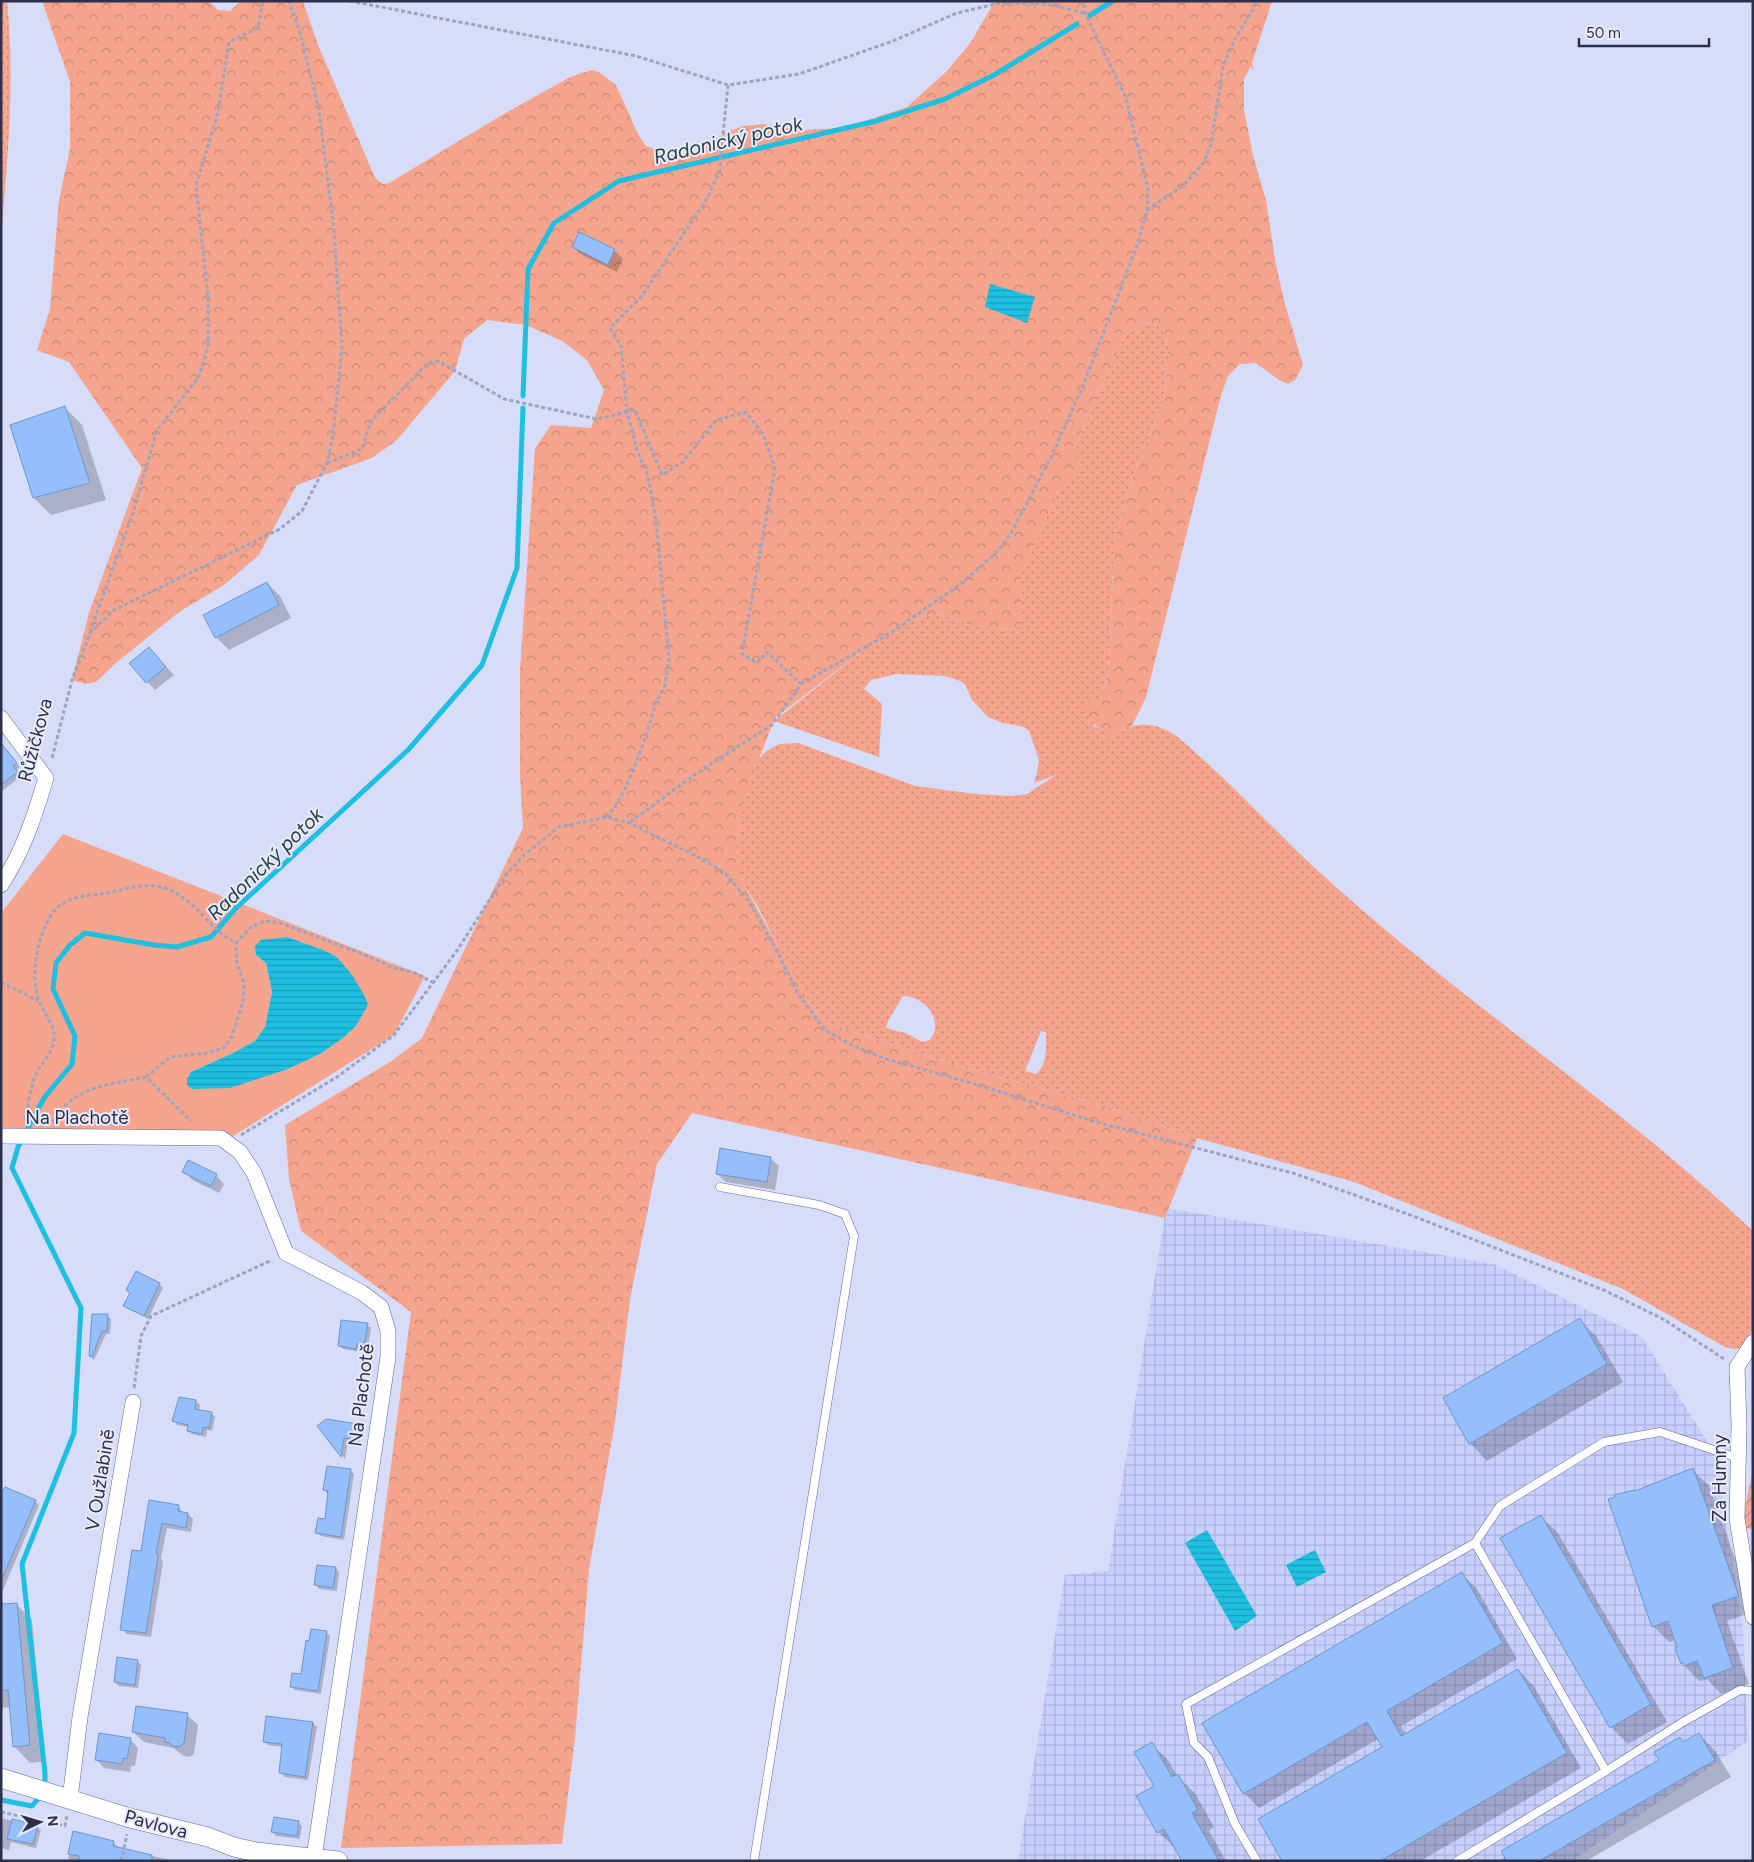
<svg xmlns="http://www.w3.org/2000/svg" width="1754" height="1862" viewBox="0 0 1754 1862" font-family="Figtree,sans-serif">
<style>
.industrial{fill:url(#industrial-grid)}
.grass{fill:url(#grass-dots);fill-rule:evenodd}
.forest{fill:url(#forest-crowns)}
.park{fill:#f5a58d;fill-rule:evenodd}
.garden{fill:url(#garden-furrows)}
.water{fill:url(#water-rules)}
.shadow{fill:#0003}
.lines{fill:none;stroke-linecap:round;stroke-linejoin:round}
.stream{stroke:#1ebfe1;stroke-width:5}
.building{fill:#95bffa;stroke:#6d95cd}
.service-casing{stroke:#5f66a3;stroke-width:9}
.minor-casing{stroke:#5f66a3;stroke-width:16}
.tertiary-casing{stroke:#5f66a3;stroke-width:20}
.path{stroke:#9ea3be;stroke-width:3;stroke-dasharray:4 2.5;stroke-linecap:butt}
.service{stroke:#fff;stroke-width:8}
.minor{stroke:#fff;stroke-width:15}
.tertiary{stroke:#fff;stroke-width:19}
.labels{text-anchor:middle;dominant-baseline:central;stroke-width:4;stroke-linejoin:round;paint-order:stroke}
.street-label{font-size:19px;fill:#2c304a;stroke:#e7eaf8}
.water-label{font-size:20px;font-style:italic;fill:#26434b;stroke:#e7eaf8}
</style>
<defs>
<pattern id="industrial-grid" width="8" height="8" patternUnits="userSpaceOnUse" patternTransform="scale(1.25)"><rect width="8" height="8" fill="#c8d0fe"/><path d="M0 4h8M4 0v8" fill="none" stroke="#acb3db"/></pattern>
<pattern id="grass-dots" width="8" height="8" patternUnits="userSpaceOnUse" patternTransform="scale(1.25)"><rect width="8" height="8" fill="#f5a58d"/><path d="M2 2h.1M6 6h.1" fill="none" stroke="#c78775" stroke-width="1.8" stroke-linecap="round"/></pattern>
<pattern id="forest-crowns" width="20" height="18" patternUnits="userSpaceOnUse" patternTransform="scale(1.25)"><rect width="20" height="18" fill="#f5a58d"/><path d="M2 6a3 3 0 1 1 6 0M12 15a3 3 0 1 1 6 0" fill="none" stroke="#c78775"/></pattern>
<pattern id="garden-furrows" width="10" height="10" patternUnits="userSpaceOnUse" patternTransform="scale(1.25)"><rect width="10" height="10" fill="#f5a58d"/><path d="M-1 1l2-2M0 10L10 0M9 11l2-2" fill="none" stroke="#c78775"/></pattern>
<pattern id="water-rules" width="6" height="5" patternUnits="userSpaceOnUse" patternTransform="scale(1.25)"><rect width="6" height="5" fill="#1ebfe1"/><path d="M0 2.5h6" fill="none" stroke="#1b9cb8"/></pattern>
</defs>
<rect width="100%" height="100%" fill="#d7dcf8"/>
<!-- industrial -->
<path class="industrial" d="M1166 1208 1494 1264 1642 1337 1716 1456 1743 1629 1748 1741 1572 1861H1018L1065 1575 1108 1571Z"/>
<!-- grass -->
<path class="grass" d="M1 1H7C15 79 8 158 1 235Z
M1147 323 1161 327 1168 342V362L1164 400 1133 476 1114 541 1109 671 1101 698 1091 701 1094 726 1105 732V738C1122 728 1142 720 1161 728 1176 733 1187 745 1198 755 1239 791 1276 832 1316 869 1455 997 1616 1101 1753 1231V1329L1741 1348 1734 1349 1725 1347 1623 1289 1354 1182 1197 1138 1095 1103 956 1065 827 1023 809 1002 789 968 758 907 744 885 739 868 737 847 741 814 755 764 764 753 772 748 780 744 798 743 915 786 975 794 1012 796 1027 794 1056 775 1034 783 1037 773 1039 760 1029 731 1024 727 1003 723 988 717 972 700 965 684 960 681 945 676 897 674 871 680 864 689 882 704 879 757 774 721 869 646 902 625 923 617 939 614 975 626 1014 630 1022 622 1021 574 1060 487 1081 467 1075 447 1125 335ZM903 996C925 996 945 1021 930 1040L923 1042 905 1033 886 1028 888 1021ZM1041 1031 1046 1032C1046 1047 1048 1064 1036 1074L1025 1071Z"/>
<!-- forest -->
<path class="forest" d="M42 1H209L218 10 230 11 240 1H303L318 45 373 173 376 179 383 184 389 183 502 115 570 77 591 70 599 72 616 85 638 134 646 146 672 155 695 152 727 132 743 126 764 124 804 130 839 128 862 122 907 107 947 71 971 42 995 1H1272L1252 63 1254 71 1251 66 1244 79V110L1253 155 1266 200 1276 265 1285 304 1303 365 1295 380 1288 384 1279 380 1256 363 1240 364 1228 376 1221 395 1146 697 1132 726 1120 730 1105 739V732C1093 725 1087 719 1086 705L1091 701 1101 698 1109 671 1114 541 1133 476 1164 400 1168 362V342L1161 327 1147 323 1125 335 1075 447 1081 467 1077 478 1068 481 1060 487 1021 574 1022 622 1014 630 975 626 939 614 923 617 902 625 869 646 775 718 759 759 755 765C743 809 730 840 744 885L809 1002 827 1023 956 1065 1095 1103 1197 1138 1165 1218 692 1113 657 1164 630 1299 615 1422 589 1569 575 1738 562 1844 341 1848 411 1312 301 1231 289 1179 285 1125 390 1062 422 1038 523 828 520 775V670L535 448 551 425 591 428 604 390 587 360 562 341 526 325 487 320 464 339 455 371 397 440 372 458 297 485 259 555 224 585 179 612 116 663 96 682 86 684 72 680 89 613 142 468 69 362 37 350 50 309 59 200 70 149V82Z"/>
<!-- park -->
<path class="park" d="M63 834 425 976 394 1035 219 1145 1 1131V913ZM288 937 334 955 367 1005 356 1026 343 1038 320 1054 288 1069 191 1072 231 1054 255 1041 265 1027 272 992 266 963 256 955Z"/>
<!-- garden -->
<path class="garden" d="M1753 1468V1529L1745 1528 1743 1518Z"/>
<!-- water -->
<path class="water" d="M990 284 1035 297 1027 323 985 307Z
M288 937C299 942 327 950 335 956 346 965 365 992 368 1005L356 1026 343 1038 320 1054 288 1069 230 1088 192 1089 187 1085V1079L191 1072 231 1054 255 1041 265 1027 272 992 266 963 256 955 255 946 261 940Z
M1207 1530 1257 1616 1235 1631 1185 1543Z
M1315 1550 1326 1572 1297 1587 1286 1565Z"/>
<!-- shadow -->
<path class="shadow" d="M580 234 615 251 623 259 617 272 582 255 573 247Z
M65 408 82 425 106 500 51 515 34 498Z
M267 583 280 596 291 618 229 650 216 637Z
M157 657 174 675 155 690 131 664Z
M1 752 11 757 20 767 16 770 21 776 1 792Z
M770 1158 779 1166 775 1190 726 1182 717 1174Z
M184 1171 216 1175 224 1184 219 1193 192 1180Z
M159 1284 163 1288 148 1319 125 1306Z
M107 1316 111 1319 110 1334H106L94 1360 90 1356Z
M1580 1320 1597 1337 1623 1382 1487 1461 1470 1443Z
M367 1325 371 1328 368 1348 361 1347 360 1352 343 1349 339 1346Z
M196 1401 200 1405 199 1411 211 1413 215 1417 212 1431 207 1430 206 1437 192 1434 188 1431 189 1427 177 1425 174 1421Z
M358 1425 361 1429 359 1443 348 1441 345 1459 319 1426Z
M350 1470 354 1474 344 1540 321 1536 317 1533 326 1520 328 1494 324 1490Z
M1693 1470 1709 1486 1753 1608V1612L1727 1621 1749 1684 1721 1694 1707 1679 1701 1681 1698 1680 1682 1663 1676 1640 1669 1642 1653 1626 1635 1492Z
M1 1498 35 1501 39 1505 3 1590 1 1589Z
M150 1502 178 1506 183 1513 188 1514 193 1519 191 1532 167 1528 161 1558 163 1562 151 1637 127 1634 122 1629 142 1552Z
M1540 1516 1558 1533 1667 1722 1628 1744 1611 1727Z
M336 1568 339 1572 337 1591 319 1589 316 1585Z
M1462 1574 1477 1589 1517 1659 1401 1726 1406 1735 1518 1670 1533 1685 1581 1768 1420 1861H1284L1383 1748 1378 1739 1259 1808 1244 1793Z
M16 1604 32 1620 45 1761 30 1763 14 1746 10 1707 1 1708V1605Z
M326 1632 330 1636 321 1694 295 1690 291 1686 302 1675 311 1642Z
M137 1661 141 1665 138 1688 119 1686 115 1682Z
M187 1715 198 1725 194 1754 190 1757 184 1756 173 1748 144 1742 133 1732Z
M313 1723 317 1727 308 1780 285 1777 281 1773 283 1747 268 1745 264 1741Z
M1699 1734 1716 1752 1731 1777 1586 1861H1503L1502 1859 1661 1761 1680 1738 1684 1743Z
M130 1739 138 1748 135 1766H131L130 1772 104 1768 96 1759Z
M1152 1744 1169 1761 1177 1776 1195 1793 1214 1827 1209 1831 1226 1861H1183L1176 1849 1158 1832Z
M1 1818 37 1827 41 1830 36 1848 11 1842 9 1850 1 1848Z
M298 1822 302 1826 300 1839 276 1836 273 1832Z
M74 1833 113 1842 120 1849 175 1861H68Z"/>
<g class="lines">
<!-- stream -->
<path class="stream" d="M1090 15 1113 1
M523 396 528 269 554 223 619 181 876 121 945 99 994 75 1077 24
M1 1800 32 1806 45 1790V1773L22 1564 74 1433 81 1308 12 1168 18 1147 44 1098 72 1064 75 1036 53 989 56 963 70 945 85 933 154 945 177 947 211 937 235 909 408 750 482 665 517 568 523 408"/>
</g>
<!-- building -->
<path class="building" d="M579 232 615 249 608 265 572 247Z
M65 406 90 483 33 498 10 425Z
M267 582 279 605 215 638 203 615Z
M149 647 166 667 146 683 129 663Z
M1 743 17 763 13 766 18 772 1 785Z
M720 1148 771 1157 767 1182 716 1174Z
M188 1160 217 1174 211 1186 182 1172Z
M136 1271 160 1283 144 1316 123 1306 130 1293 126 1290Z
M92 1314H108L107 1331H102L92 1357 89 1356Z
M1580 1318 1607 1364 1469 1444 1443 1398Z
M341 1320 368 1323 364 1345 357 1344 356 1349 338 1346Z
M179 1397 196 1400 195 1409 212 1412 209 1428 203 1427 202 1434 187 1431 188 1425 172 1421Z
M326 1419 358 1424 356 1440 344 1438 341 1457 317 1426Z
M327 1466 351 1469 341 1537 315 1533 318 1518 325 1519 328 1491 323 1490Z
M1693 1468 1739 1596 1712 1605 1733 1668 1704 1678 1697 1661 1684 1666 1683 1663 1681 1664 1675 1648 1677 1647 1668 1621 1652 1627 1608 1499 1615 1497 1614 1495 1634 1490 1635 1491Z
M5 1487 36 1500 1 1581V1494Z
M149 1500 179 1505 178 1511 188 1513 186 1528 162 1523 156 1554H158V1556L146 1633 120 1630 132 1550 141 1551Z
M1541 1515 1651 1704 1610 1728 1500 1538Z
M317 1565 336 1567 333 1588 314 1585Z
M1462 1572 1503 1643 1387 1711 1401 1736 1518 1669 1567 1753 1380 1861H1282L1258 1819 1382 1747 1367 1722 1243 1794 1202 1723Z
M17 1603 30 1745 13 1747 8 1690 1 1691V1604Z
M311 1629 327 1631 318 1691 290 1687 292 1673 301 1674 306 1640 309 1641Z
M117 1657 138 1660 135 1685 114 1682Z
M136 1706 188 1713 184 1743 179 1747 172 1746 170 1743 165 1742V1738L132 1732Z
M266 1716 313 1722 305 1777 279 1773 282 1744 263 1742Z
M99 1733 131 1738 127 1759 123 1758 122 1764 95 1760Z
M1699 1733 1715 1760 1539 1861H1507L1501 1851 1659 1760 1654 1752 1680 1737 1683 1742Z
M1152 1742 1172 1777 1178 1774 1198 1810 1192 1813 1219 1861H1182L1164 1829 1157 1833 1136 1796 1154 1786 1134 1752Z
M274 1817 299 1821 297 1836 271 1832Z
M12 1819 38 1825 33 1844 7 1839Z
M73 1831 114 1841 113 1846 152 1855V1861H78L79 1856 68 1854Z"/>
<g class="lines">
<!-- service casing -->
<g class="service-casing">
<path id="service" d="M720 1187 819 1205 845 1214 854 1236 754 1861
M1475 1543 1500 1506 1604 1442 1660 1432 1738 1458
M1606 1771 1683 1722 1740 1690 1753 1691
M1257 1861 1235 1824 1208 1757 1194 1743 1186 1704 1475 1543 1606 1771 1457 1861"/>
</g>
<!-- minor casing -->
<g class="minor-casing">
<path id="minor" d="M1 718 46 778C35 815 23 852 1 885
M1 1136 221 1138 240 1152 254 1173 286 1253 361 1292 381 1307 388 1331V1357L314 1858
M1753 1342 1737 1367 1739 1425 1737 1519 1753 1617
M70 1799 80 1717 133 1402"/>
</g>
<!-- tertiary casing -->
<g class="tertiary-casing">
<path id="tertiary" d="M1 1778 130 1818 208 1837 234 1847 256 1852 338 1861"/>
</g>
<!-- path -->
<path class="path" d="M350 1 636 56 728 85 799 74 893 41 957 13 1000 3 1046 4 1085 13
M1147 210 1184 185 1204 162 1211 144 1223 67 1234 41 1258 1
M327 463 362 449 370 422 428 363 438 361 504 399 597 419 635 410 662 475 683 462 716 420 746 412 763 434 775 468 742 654 757 663 767 652 801 684 772 725 697 773 629 823
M90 632 133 513 157 430 199 377 208 346V297L196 185 218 113 229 42 258 28 263 1
M801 684 892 632 962 583 997 552 1011 533 1053 453 1082 388 1136 248 1147 211 1148 190 1126 98 1085 13 1083 1
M52 758 72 680 90 633 114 610 280 529 302 511 327 463 333 435 342 348 334 230 319 110 300 32 289 1
M606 817 615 807 626 787 644 742 656 703 665 686 669 658 656 521 648 476 637 450 627 412 621 346 610 328 642 296 707 199 720 170 721 155 728 85
M1 982 38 1001
M146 1077 170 1057 207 1053 224 1048 232 1036 243 1002 244 984 237 963 236 943
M25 1120C28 1106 30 1089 35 1076 41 1063 53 1054 54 1039 55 1024 44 1014 39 1001 29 976 38 930 55 910 65 898 86 895 101 894 122 891 143 881 164 888 196 898 208 929 236 943L252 926 266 921 280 923 363 954 391 967 415 973 432 982
M53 1122C75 1085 107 1085 146 1077L191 1121
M241 1135 337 1077 394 1035 456 952 505 876 525 854 559 827 606 817 629 823 702 859 726 874 750 903 777 951 798 994 825 1030 852 1045 883 1058 975 1084 1096 1122 1296 1174 1413 1216 1606 1291 1663 1319 1724 1359
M134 1388 141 1336 151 1316 272 1260
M1 1812 65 1826 67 1815
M121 1861 127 1834"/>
<!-- service -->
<use href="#service" class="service"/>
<!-- minor -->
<use href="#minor" class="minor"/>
<!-- tertiary -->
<use href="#tertiary" class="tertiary"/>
</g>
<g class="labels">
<!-- street labels -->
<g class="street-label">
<text transform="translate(35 740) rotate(-75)">Růžičkova</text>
<text x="77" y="1117">Na Plachotě</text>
<text transform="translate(361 1395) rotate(-83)">Na Plachotě</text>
<text transform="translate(1719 1478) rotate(-90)">Za Humny</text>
<text transform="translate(100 1480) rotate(-81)">V Oužlabině</text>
<text transform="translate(156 1824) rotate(15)">Pavlova</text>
</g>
<!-- water labels -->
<g class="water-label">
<text transform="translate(728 140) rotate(-13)">Radonický potok</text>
<text transform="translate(265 864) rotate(-44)">Radonický potok</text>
</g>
</g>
<!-- border -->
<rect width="1754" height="1862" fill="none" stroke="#2c304a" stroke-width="5"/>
<!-- north arrow -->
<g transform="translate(40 1822) rotate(85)" stroke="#e7eaf8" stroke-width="4" paint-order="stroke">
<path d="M0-4L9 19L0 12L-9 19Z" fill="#2c304a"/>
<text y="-8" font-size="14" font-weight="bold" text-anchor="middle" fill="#2c304a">N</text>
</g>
<!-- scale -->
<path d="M1579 38v8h130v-8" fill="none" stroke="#2c304a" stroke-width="2.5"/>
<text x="1586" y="38" font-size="15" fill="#2c304a" stroke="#e7eaf8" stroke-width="4" paint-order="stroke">50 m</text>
</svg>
